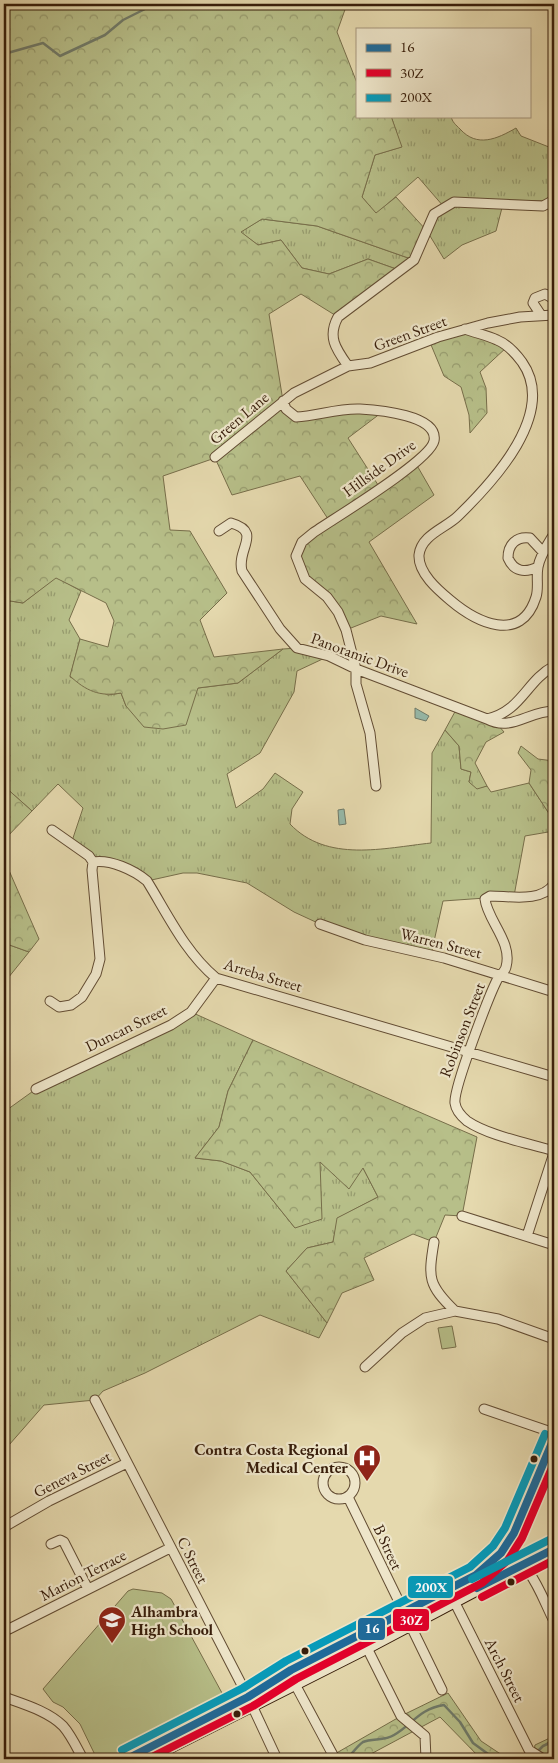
<svg xmlns="http://www.w3.org/2000/svg" width="558" height="1763" viewBox="0 0 558 1763" font-family="'EB Garamond',serif">
<style>
.grass{fill:url(#grass-tufts);stroke:#776e4a}
.forest{fill:url(#forest-crowns);stroke:#776e4a}
.pitch{fill:#b7bf89;stroke:#776e4a}
.water{fill:#96baaa;stroke:#707b6a}
.lines{fill:none;stroke-linecap:round;stroke-linejoin:round}
.stream{stroke:#707b6a;stroke-width:2.5}
.minor-casing{stroke:#624c33;stroke-width:11}
.secondary-casing{stroke:#371d0a;stroke-width:13}
.minor{stroke:#eee6ca;stroke-width:9}
.secondary{stroke:#eee6ca;stroke-width:11}
.bus-1-casing{stroke:#eee6ca;stroke-width:11}
.bus-2-casing{stroke:#eee6ca;stroke-width:11}
.bus-3-casing{stroke:#eee6ca;stroke-width:11}
.bus-1{stroke:#1e6b9b;stroke-width:8}
.bus-2{stroke:#e4002b;stroke-width:8}
.bus-3{stroke:#069bba;stroke-width:8}
.bus-dot{fill:#371d0a;stroke:#eee6ca;stroke-width:2}
.labels{text-anchor:middle;dominant-baseline:central;stroke-width:4.5;stroke-linejoin:round;paint-order:stroke}
.street-label{font-size:16px;fill:#371d0a;stroke:#eee6ca}
.poi-label{font-size:16px;font-weight:bold;fill:#371d0a;stroke:#eee6ca;text-anchor:end}
.line-badge{stroke:#eee6ca;stroke-width:2}
.badge-label{font-size:14px;text-anchor:middle;font-weight:bold;fill:#fff}
</style>
<defs>
<pattern id="grass-tufts" width="24" height="20" patternUnits="userSpaceOnUse" patternTransform="scale(1.25)"><rect width="24" height="20" fill="#b7bf89"/><path d="M3 7l-1-3M5 7V3M7 7l1-3M15 17l-1-3M17 17v-4M19 17l1-3" fill="none" stroke="#969b6e"/></pattern>
<pattern id="forest-crowns" width="20" height="18" patternUnits="userSpaceOnUse" patternTransform="scale(1.25)"><rect width="20" height="18" fill="#b7bf89"/><path d="M2 6a3 3 0 1 1 6 0M12 15a3 3 0 1 1 6 0" fill="none" stroke="#969b6e"/></pattern>
</defs>
<rect width="100%" height="100%" fill="#e5d9ae"/>
<filter id="stains"><feTurbulence type="fractalNoise" baseFrequency=".004" numOctaves="4"/><feColorMatrix values="0 0 0 0 .2 0 0 0 0 .09 0 0 0 0 .02 0 0 0 .5 -.17"/></filter>
<radialGradient id="worn" r=".72"><stop offset=".6" stop-color="#630" stop-opacity="0"/><stop offset="1" stop-color="#630" stop-opacity=".3"/></radialGradient>
<!-- grass -->
<path class="grass" d="M391 116H451C452 122 456 125 460 129 477 148 497 139 516 128L521 136 554 149V196L544 201 504 200 496 231 462 245 444 259 427 231 444 207 418 177 376 214 362 197 375 155 401 147Z
M262 219 317 226 414 260 399 270 368 259 329 274 302 268 281 240 258 245 240 232Z
M56 577 81 591 69 620 80 639 70 677 108 695 121 693 126 706 198 688 238 683 283 649 297 648 329 656 297 671 294 692 260 753 227 774 236 808 263 789 275 773 303 792 292 809 290 824C327 863 384 848 431 843L432 753 445 730 459 746 461 769 471 772 469 782 477 788 487 786 491 792 529 783 550 815 554 831 525 836 514 896 443 901 431 955 320 924 294 912 247 883 197 873H183L147 881 138 874 93 862 71 844 83 808 58 784 32 811 4 786V600L23 603Z
M4 943 29 952 4 983Z
M191 1012 253 1040 228 1091 219 1127 195 1158 221 1161 250 1172 295 1228 319 1161 363 1168 378 1197 338 1218 333 1242 307 1248 286 1271 327 1323 319 1338 260 1315 145 1373 103 1391 95 1400 44 1405 9 1445 4 1447V1112L36 1089Z
M549 1741 554 1744V1752L550 1753 547 1758 537 1752Z"/>
<!-- forest -->
<path class="forest" d="M4 4H347L337 32 357 83V116H391L402 147 375 155 362 197 376 213 396 197 427 231 414 260 317 226 262 219 241 232 258 245 281 240 302 268 329 274 368 259 399 270 338 317 301 294 269 314 283 401 291 414 345 410 381 413 348 438 380 488 415 462 434 495 369 542 417 624 381 616 346 630 299 566 302 542 330 522 300 476 232 495 215 458 163 476 170 530 190 531 227 593 200 620 214 657 283 649 238 683 198 688 186 725 163 729 144 727 126 706 121 693C100 697 86 691 70 676L80 639 108 647 114 621 106 603 56 578 23 603 4 600Z
M465 329 507 347 480 372 486 388 487 413 470 433 469 415 461 387 444 376 429 340Z
M457 708 498 725 504 732 486 742 475 763 487 786 477 789 469 782 471 772 461 769 459 746 445 730Z
M521 746 538 759 554 761V831L550 815 529 783 531 770 518 753Z
M4 786 32 811 4 840Z
M4 859 39 939 29 952 4 943Z
M253 1040 477 1137 462 1216 445 1215 434 1242 413 1234 364 1258 374 1280 342 1293 327 1323 286 1271 307 1248 333 1242 337 1218 378 1197 363 1168 349 1189 320 1162 322 1219 295 1228 250 1172 221 1161 195 1158 219 1127 228 1091Z
M448 1693 481 1741 508 1759H481L440 1717 369 1755 371 1759H333V1755L401 1716Z
M554 1736V1744L549 1741 537 1752 534 1750 535 1745Z"/>
<!-- pitch -->
<path class="pitch" d="M452 1326 456 1347 442 1349 438 1328Z
M133 1589 162 1593 171 1599 222 1693 221 1701 106 1759H97L80 1724 63 1707 53 1702 43 1689 128 1591Z"/>
<!-- water -->
<path class="water" d="M415 708 429 716 426 721 415 718Z
M344 809 346 824 339 825 338 810Z"/>
<g class="lines">
<!-- stream -->
<path class="stream" d="M4 54 43 43 60 56 105 35 123 20 155 4
M537 1752 543 1746 554 1741
M347 1759C352 1754 357 1746 363 1742 372 1738 385 1741 394 1735 413 1724 419 1709 444 1705L460 1722 473 1743 495 1759"/>
<!-- minor casing -->
<g class="minor-casing">
<path id="minor" d="M541 315 533 303 535 298 545 294 554 299
M465 329C475 333 487 335 497 340 507 344 516 354 522 362 558 413 493 482 458 516 446 528 421 535 419 555 418 573 438 590 450 600 476 622 521 645 536 597 539 588 536 577 538 567 540 555 548 544 554 534
M348 366C336 349 327 337 338 317L414 260 434 214 454 202 543 206 554 200
M283 401 286 409 296 417C317 416 338 408 360 409 378 410 439 415 434 441 430 461 333 519 313 533L302 542 296 556 305 579 327 597 338 612 346 630 356 669V684L370 733 376 786
M215 457 294 393 348 366 370 363 438 337 488 323 520 317 554 315
M219 531 231 523C263 532 236 549 242 571L280 629 297 648 329 656 356 669 487 719C522 711 526 681 554 666
M538 567C525 573 514 572 508 558 508 544 517 536 530 538L543 552
M487 719C512 732 528 711 554 711
M52 830 89 856 93 862
M554 884C541 903 510 896 490 896L485 899C487 920 513 942 506 967 505 972 499 976 497 980 489 996 453 1089 455 1103 456 1111 461 1116 467 1121 489 1136 528 1143 554 1151
M320 924 365 940 444 958 554 992
M50 1001 59 1007 71 1005 82 997 96 974 100 959 92 870 93 862C110 859 134 870 147 881 168 915 185 952 216 978L554 1077
M36 1089 171 1025 191 1012 216 978
M462 1216 554 1245
M527 1236 554 1153
M434 1242C428 1278 428 1285 455 1311
M365 1367 402 1333 425 1318 455 1311 498 1319 554 1339
M95 1400 248 1697 277 1759
M484 1409 554 1433
M323 1483a16 16 0 1 1 32 0a16 16 0 1 1-32 0Z
M348 1497 442 1690
M4 1527 49 1501 127 1463
M51 1544 60 1540 64 1542 88 1589
M512 1572 503 1562 501 1553C531 1559 541 1596 554 1621
M448 1589 529 1750 543 1759
M9 1629 170 1548
M360 1634 401 1716 425 1736 426 1759
M288 1671 333 1755
M4 1697C23 1704 48 1711 63 1726 71 1735 77 1748 83 1759"/>
</g>
<!-- secondary casing -->
<g class="secondary-casing">
<path id="secondary" d="M127 1759 248 1697 291 1670 476 1575 501 1553 514 1533 554 1438
M147 1759 367 1648 554 1549"/>
</g>
<!-- minor -->
<use href="#minor" class="minor"/>
<!-- secondary -->
<use href="#secondary" class="secondary"/>
<!-- bus-1 casing -->
<g class="bus-1-casing">
<path id="bus-1" d="M477 1588 554 1549
M127 1759 248 1697 291 1670 476 1575 501 1553 514 1533 554 1438"/>
</g>
<!-- bus-2 casing -->
<g class="bus-2-casing">
<path id="bus-2" d="M482 1597 554 1560
M148 1759 253 1706 296 1679 482 1583 508 1560 522 1538 554 1463"/>
</g>
<!-- bus-3 casing -->
<g class="bus-3-casing">
<path id="bus-3" d="M472 1579 549 1540
M122 1750 243 1688 286 1661 470 1567 493 1546 505 1528 545 1434"/>
</g>
<!-- bus-1 -->
<use href="#bus-1" class="bus-1"/>
<!-- bus-2 -->
<use href="#bus-2" class="bus-2"/>
<!-- bus-3 -->
<use href="#bus-3" class="bus-3"/>
</g>
<!-- icons -->
<defs>
<g id="hospital-pin" transform="scale(1.4375)"><path d="M0 17L-7.5 6A9.5 9.5 0 1 1 7.5 6Z" fill="#8f2418" stroke="#eee6ca"/><path d="M-5-5h3v3.5h4V-5h3V5h-3V1.5h-4V5h-3Z" fill="#fff"/></g>
<g id="school-pin" transform="scale(1.4375)"><path d="M0 17L-7.5 6A9.5 9.5 0 1 1 7.5 6Z" fill="#8f2418" stroke="#eee6ca"/><path d="M0-5L7-2L0 1L-7-2ZM-4 1L0 2.5L4 1V4Q0 6-4 4Z" fill="#fff"/></g>
</defs>
<g fill-rule="evenodd">
<use href="#hospital-pin" x="367" y="1458"/>
<use href="#school-pin" x="112" y="1620"/>
</g>
<!-- markers -->
<g class="bus-dot">
<circle cx="534" cy="1459" r="4.5"/>
<circle cx="511" cy="1582" r="4.5"/>
<circle cx="305" cy="1651" r="4.5"/>
<circle cx="237" cy="1714" r="4.5"/>
</g>
<g class="labels">
<!-- street labels -->
<g class="street-label">
<text transform="translate(410 333) rotate(-20)">Green Street</text>
<text transform="translate(239 418) rotate(-40)">Green Lane</text>
<text transform="translate(379 468) rotate(-36)">Hillside Drive</text>
<text transform="translate(360 655) rotate(20)">Panoramic Drive</text>
<text transform="translate(441 943) rotate(14)">Warren Street</text>
<text transform="translate(263 975) rotate(17)">Arreba Street</text>
<text transform="translate(126 1028) rotate(-26)">Duncan Street</text>
<text transform="translate(462 1030) rotate(-69)">Robinson Street</text>
<text transform="translate(72 1474) rotate(-27)">Geneva Street</text>
<text transform="translate(388 1547) rotate(65)">B Street</text>
<text transform="translate(193 1560) rotate(63)">C Street</text>
<text transform="translate(83 1575) rotate(-27)">Marion Terrace</text>
<text transform="translate(505 1670) rotate(63)">Arch Street</text>
</g>
<!-- poi labels -->
<g class="poi-label">
<text x="348" y="1449">Contra Costa Regional<tspan x="348" dy="18">Medical Center</tspan></text>
<text x="131" y="1611" text-anchor="start">Alhambra<tspan x="131" dy="18">High School</tspan></text>
</g>
</g>
<g class="line-badge">
<rect x="407" y="1575" width="47" height="24" rx="5" fill="#069bba"/>
<rect x="392" y="1608" width="38" height="24" rx="5" fill="#e4002b"/>
<rect x="357" y="1617" width="29" height="24" rx="5" fill="#1e6b9b"/>
</g>
<g class="badge-label">
<text x="431" y="1592">200X</text>
<text x="411" y="1625">30Z</text>
<text x="372" y="1633">16</text>
</g>
<!-- margin -->
<rect width="558" height="1763" fill="none" stroke="#e5d9ae" stroke-width="20"/>
<rect x="5" y="5" width="548" height="1753" fill="none" stroke="#371d0a" stroke-width="2.5"/>
<rect x="10" y="10" width="538" height="1743" fill="none" stroke="#371d0a"/>
<!-- legend -->
<rect x="356" y="28" width="175" height="90" fill="#eee6ca" stroke="#a5967d"/>
<rect x="366" y="44" width="25" height="8" fill="#1e6b9b" stroke="#a5967d"/>
<text x="400" y="52" font-size="15" fill="#371d0a">16</text>
<rect x="366" y="69" width="25" height="8" fill="#e4002b" stroke="#a5967d"/>
<text x="400" y="78" font-size="15" fill="#371d0a">30Z</text>
<rect x="366" y="94" width="25" height="8" fill="#069bba" stroke="#a5967d"/>
<text x="400" y="102" font-size="15" fill="#371d0a">200X</text>
<rect width="100%" height="100%" filter="url(#stains)"/>
<rect width="100%" height="100%" fill="url(#worn)"/>
</svg>
